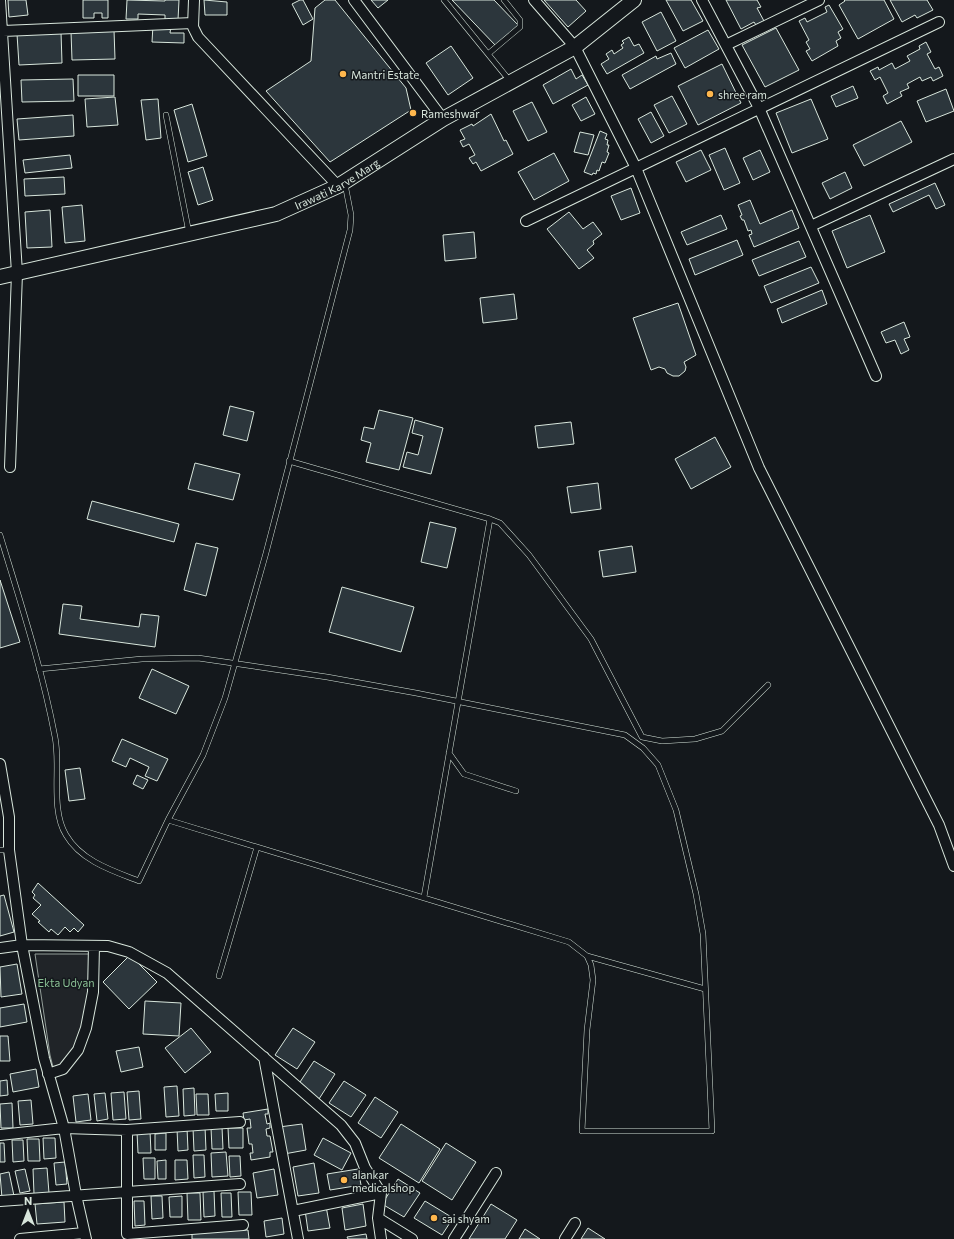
<svg xmlns="http://www.w3.org/2000/svg" width="954" height="1239" viewBox="0 0 954 1239" font-family="Commissioner,sans-serif">
<style>
.green{fill:#202428;stroke:#939e99}
.building{fill:#2c363c;stroke:#d8e6dc}
.lines{fill:none;stroke-linecap:round;stroke-linejoin:round}
.service-casing{stroke:#d8e6dc;stroke-width:6}
.minor-casing{stroke:#d8e6dc;stroke-width:12}
.secondary-casing{stroke:#d8e6dc;stroke-width:16}
.service{stroke:#14181c;stroke-width:5}
.minor{stroke:#14181c;stroke-width:10}
.secondary{stroke:#14181c;stroke-width:14}
.poi-dot{fill:#ffb74d;stroke:#14181c;stroke-width:1.5}
.labels{text-anchor:middle;dominant-baseline:central;stroke-width:3;stroke-linejoin:round;paint-order:stroke}
.poi-label{font-size:11px;fill:#d8e6dc;stroke:#14181c;text-anchor:start}
.street-label{font-size:11px;fill:#d8e6dc;stroke:#14181c}
.park-label{font-size:11px;fill:#8ac095;stroke:#14181c}
</style>
<rect width="100%" height="100%" fill="#14181c"/>
<!-- green -->
<path class="green" d="M35 954H95L84 1034 55 1075 50 1055Z"/>
<!-- building -->
<path class="building" d="M8 0H26L28 15 9 17Z
M83 0H108V18H102V13H94V18H83Z
M127 0 165 1V0H179L178 20H165V15L138 14V19H126Z
M204 0 227 2V15H205Z
M300 0H303L313 19 303 25 292 4Z
M325 0H335L406 88 411 110 330 162 266 91 311 61 315 8Z
M371 0H388L378 8Z
M452 0H494L518 25 496 46Z
M544 0H576L586 11 568 27Z
M666 0H691L703 21 683 31Z
M726 0H757L761 7 757 8 764 21 756 25 754 22 741 29Z
M844 0H884L894 19 858 39 839 5 845 1Z
M890 0H927L933 10 917 18 915 15 902 22Z
M829 5 843 29 838 32 841 38 836 41 838 46 812 61 806 51 810 49 806 42 809 40 799 21 805 18 807 22 827 12 825 7Z
M661 12 676 41 657 51 642 22Z
M153 25 171 26 170 33H184V43L152 42Z
M776 28 799 70 765 87 742 45Z
M114 30 115 59 72 60 71 32Z
M708 30 719 49 685 68 674 48Z
M61 32 62 63 19 65 17 34Z
M629 37 634 46 639 44 644 53 607 74 601 64 609 59 606 54 612 50 614 54 623 48 621 45 624 43 622 41Z
M926 42 931 52 927 54 935 69 939 67 943 76 933 81 931 77 922 81 920 77 907 84 909 88 900 92 902 96 887 104 883 96 888 93 880 77 875 80 870 71 878 67 879 70 892 63 895 69 910 61 907 56 920 49 919 46Z
M451 46 473 78 448 95 426 63Z
M671 53 676 64 630 89 622 75 656 56 657 59Z
M722 64 741 103 698 125 678 86Z
M571 69 576 79 582 75 588 85 553 104 543 85Z
M78 75H114V96H78Z
M73 79 74 101 22 102 21 80Z
M853 86 858 98 836 107 831 96Z
M946 89 954 111 926 122 917 101Z
M672 96 687 124 669 133 654 105Z
M115 97 118 125 87 127 85 99Z
M586 97 595 114 581 121 572 105Z
M158 99 161 138 146 140 141 100Z
M811 99 828 139 792 153 776 113Z
M532 102 547 132 528 141 513 111Z
M192 104 207 156 188 162 174 110Z
M651 112 664 136 651 143 638 119Z
M491 114 504 141 506 140 513 154 481 171 476 162 473 164 469 158 475 155 469 144 463 147 460 141 465 139 460 130 472 124 473 126Z
M73 115 74 136 19 140 17 119Z
M901 121 912 142 864 166 853 145Z
M600 131 607 134 605 139 608 140 607 145H609L607 152 609 153 605 163 602 162 599 171 597 170 596 174 593 173 592 175 584 172Z
M580 132 594 135 588 155 574 152Z
M725 148 740 183 724 190 709 155Z
M701 150 711 170 686 182 676 162Z
M760 150 770 172 753 180 743 158Z
M554 153 569 181 534 200 518 172Z
M70 155 72 168 25 173 23 160Z
M203 167 213 200 198 205 188 172Z
M845 172 852 188 830 199 822 183Z
M64 177 65 194 25 196 24 179Z
M935 183 945 205 936 209 929 195 893 212 889 204Z
M631 188 640 213 621 220 611 196Z
M750 200 760 224 792 210 799 228 754 247 749 235 752 234 751 230 748 231 744 220H742L740 216 742 215 738 205Z
M82 205 85 241 65 243 62 207Z
M50 210 52 247 27 248 25 212Z
M569 212 583 229 593 222 602 234 593 241 594 244 587 250 594 258 579 269 547 229Z
M721 215 727 229 687 245 681 232Z
M870 215 885 252 847 268 832 231Z
M474 232 476 258 445 261 443 235Z
M737 240 743 255 695 275 689 259Z
M799 241 806 257 759 276 752 260Z
M811 267 819 283 771 303 764 286Z
M822 290 827 304 782 323 777 309Z
M514 294 517 319 483 323 480 298Z
M678 303 696 355 684 362 686 367 685 371 679 376H673L667 373 665 369 659 367 651 370 633 318Z
M904 322 910 337 904 339 909 350 901 354 895 340 886 343 881 332Z
M230 406 254 412 247 441 223 435Z
M379 410 413 418 399 470 366 462 371 443 361 440 364 427 374 429Z
M415 420 443 428 431 474 403 467 407 452 418 455 423 436 412 433Z
M571 422 574 444 538 448 535 426Z
M715 437 731 467 691 489 675 459Z
M195 463 240 474 233 500 188 489Z
M598 483 601 509 571 513 567 487Z
M92 501 179 524 174 542 87 519Z
M430 522 456 528 447 568 421 562Z
M196 543 218 548 206 596 184 590Z
M632 546 636 572 603 577 599 551Z
M0 580 20 642 0 648Z
M342 587 414 607 401 652 329 632Z
M63 604 82 606 80 619 139 627 141 614 159 616 155 647 59 634Z
M152 669 189 686 176 714 139 698Z
M122 739 168 759 157 781 145 776 149 767 130 758 126 767 112 761Z
M80 768 85 799 69 801 65 770Z
M137 775 148 780 143 789 133 784Z
M38 883 84 925 78 932 74 928 70 932 65 927 58 935 51 929 49 932 38 922 40 921 32 914 41 905 33 898 35 895 32 892Z
M4 895 14 932 0 936V896Z
M130 955 157 982 129 1009 103 982Z
M17 964 22 994 1 997 0 967Z
M145 1001 181 1003 179 1036 143 1034Z
M24 1004 27 1022 0 1027V1008Z
M191 1028 211 1052 185 1073 165 1048Z
M293 1028 315 1042 297 1069 275 1055Z
M0 1036H8L10 1061H0Z
M139 1047 143 1067 121 1072 116 1051Z
M314 1061 335 1074 319 1099 298 1085Z
M36 1069 39 1087 13 1092 10 1074Z
M7 1080 8 1095 0 1096V1081Z
M344 1081 366 1095 351 1117 329 1103Z
M177 1086 179 1116 166 1117 164 1087Z
M194 1088 195 1115 184 1116 183 1089Z
M139 1091 141 1119 129 1120 127 1092Z
M124 1092 126 1119 113 1120 111 1093Z
M105 1093 108 1119 97 1121 94 1094Z
M228 1093V1111H216L215 1094Z
M88 1094 91 1120 76 1122 73 1096Z
M196 1094H208L209 1115H197Z
M375 1097 398 1112 381 1138 358 1123Z
M31 1100 33 1124 20 1125 18 1101Z
M12 1103 13 1128H1L0 1104Z
M268 1109V1114H265L267 1124 270 1123V1128L266 1129 267 1136H270L273 1152H270V1157L251 1160 250 1153H253L252 1144H249L247 1128H251L250 1119 244 1120 243 1113Z
M302 1124 306 1150 284 1154 279 1127Z
M401 1124 440 1149 419 1183 379 1158Z
M205 1127 206 1150 194 1151 193 1128Z
M222 1127 223 1149H212L211 1128Z
M187 1128 188 1150 178 1151 177 1129Z
M228 1128H243V1148H229Z
M150 1131 151 1153H138L137 1132Z
M166 1133V1150H155V1134Z
M43 1138H55L56 1158 44 1159Z
M323 1138 351 1153 342 1170 314 1155Z
M27 1139H39L40 1161H28Z
M12 1140H23L24 1161 13 1162Z
M0 1143H4L5 1162H0Z
M446 1143 476 1162 452 1200 422 1181Z
M226 1152 228 1176 212 1177 211 1153Z
M193 1155H204L205 1177 194 1178Z
M229 1156H240L241 1176 230 1177Z
M143 1158H155V1179H144Z
M166 1160V1179H158L157 1161Z
M175 1160H187L188 1179 175 1180Z
M65 1162 67 1184 56 1185 54 1163Z
M314 1163 319 1193 298 1196 293 1167Z
M47 1168 49 1193 34 1194 33 1169Z
M25 1169 30 1191 20 1193 15 1171Z
M274 1169 278 1195 257 1198 253 1173Z
M358 1169 361 1185 330 1190 327 1174Z
M9 1172 14 1196 2 1198 0 1174Z
M398 1179 420 1193 404 1217 382 1204Z
M214 1191 215 1216 204 1217 203 1192Z
M238 1192H251L252 1215H239Z
M187 1193H200L201 1220H188Z
M221 1193H231L232 1217H222Z
M151 1196H162L163 1218 152 1219Z
M182 1196V1217H170L169 1197Z
M134 1201H144L145 1225 135 1226Z
M425 1201 453 1218 442 1235 414 1218Z
M64 1202 65 1222 37 1224 35 1204Z
M363 1204 366 1226 345 1230 342 1208Z
M491 1204 517 1220 505 1239H469Z
M326 1206 330 1228 308 1231 305 1210Z
M282 1218 284 1234 266 1237 264 1221Z
M588 1228 605 1239H581Z
M525 1229 540 1239H519Z
M248 1230 249 1239H192V1232Z
M366 1234 367 1239H348L347 1237Z"/>
<g class="lines">
<!-- service casing -->
<g class="service-casing">
<path id="service" d="M444 0 510 81
M488 54 520 27V20L504 0
M166 115 189 233
M289 461 490 519 424 897
M490 519 500 523 529 555 591 639 642 737 662 741 695 739 722 731 768 685
M0 535C20 601 42 668 55 737 61 766 50 809 66 835 81 861 113 871 139 881L168 820 203 755 225 698 266 553 350 230 351 215 345 184
M39 669 142 659 198 658 327 677 416 693 625 735 643 748 658 765 676 810 696 894 703 934 712 1131H582L587 1030 593 980 591 965 587 956 569 942 168 820
M449 753 464 774 516 791
M0 850H9
M587 956 705 989
M219 976 257 847"/>
</g>
<!-- minor casing -->
<g class="minor-casing">
<path id="minor" d="M0 0 17 273 10 467
M194 0 193 27 198 37 338 186
M354 0 443 119
M534 0 575 47 636 168 759 468 939 825 954 866
M702 0 759 108 876 376
M3 31 193 23
M726 45 819 0
M526 221 939 22
M811 226 954 159
M0 764 9 817V850L22 945 44 1058 64 1128 76 1195 86 1239
M0 948 22 945 108 946 129 952 167 973 341 1125 355 1143 365 1168 381 1193 378 1218 381 1239
M264 1057 298 1239
M48 1074 63 1069 78 1050 86 1028 93 992 94 946
M127 1130V1234L243 1225
M0 1135 64 1128 127 1130 240 1122
M0 1201 240 1184
M293 1211 381 1193
M378 1218 412 1239
M20 1239 84 1233
M454 1239 496 1173
M565 1239 575 1223"/>
</g>
<!-- secondary casing -->
<g class="secondary-casing">
<g id="secondary">
<path id="s1" d="M0 277 276 214 338 186 443 119 575 47 634 0"/>
</g>
</g>
<!-- service -->
<use href="#service" class="service"/>
<!-- minor -->
<use href="#minor" class="minor"/>
<!-- secondary -->
<use href="#secondary" class="secondary"/>
</g>
<!-- markers -->
<g class="poi-dot">
<circle cx="343" cy="74" r="4"/>
<circle cx="710" cy="94" r="4"/>
<circle cx="413" cy="113" r="4"/>
<circle cx="344" cy="1180" r="4"/>
<circle cx="434" cy="1218" r="4"/>
</g>
<g class="labels">
<!-- poi labels -->
<g class="poi-label">
<text x="351" y="74">Mantri Estate</text>
<text x="718" y="94">shree ram</text>
<text x="421" y="113">Rameshwar</text>
<text x="352" y="1174">alankar<tspan x="352" dy="13">medicalshop</tspan></text>
<text x="442" y="1218">sai shyam</text>
</g>
<!-- street labels -->
<g class="street-label">
<text stroke="none"><textPath href="#s1" startOffset="351">Irawati Karve Marg</textPath></text>
</g>
<!-- park labels -->
<g class="park-label">
<text x="66" y="982">Ekta Udyan</text>
</g>
</g>
<!-- north arrow -->
<g transform="translate(28 1211)" stroke="#14181c" stroke-width="3" paint-order="stroke">
<path d="M0-3L7 15L0 10L-7 15Z" fill="#d8e6dc"/>
<text y="-6" font-size="11" font-weight="bold" text-anchor="middle" fill="#d8e6dc">N</text>
</g>
</svg>
